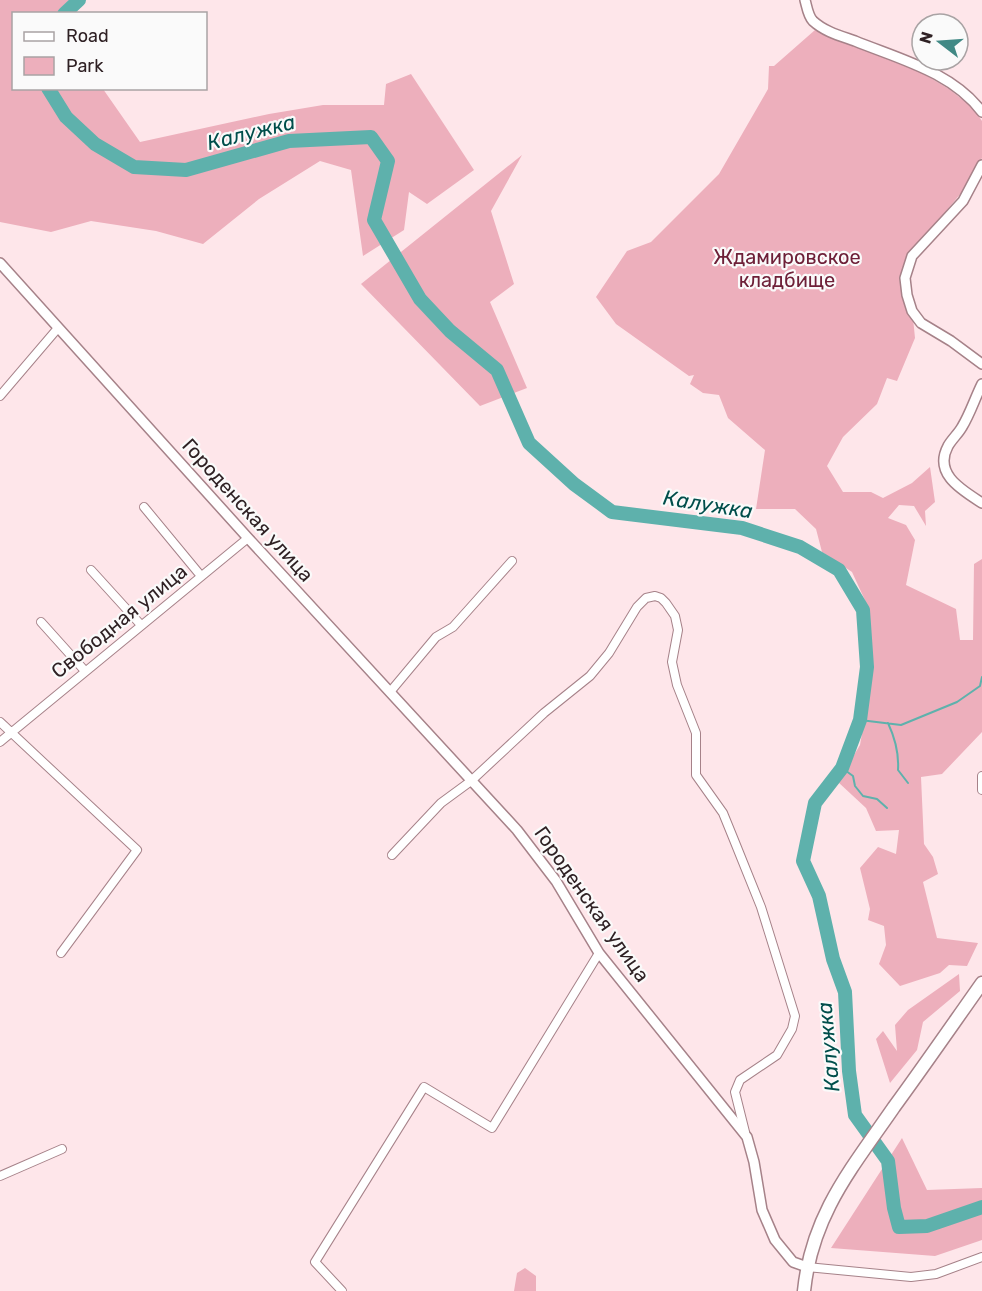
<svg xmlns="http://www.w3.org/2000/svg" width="982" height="1291" viewBox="0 0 982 1291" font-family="Rubik,sans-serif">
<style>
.green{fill:#edafbc}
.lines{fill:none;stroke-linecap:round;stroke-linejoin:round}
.stream{stroke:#5eb1ac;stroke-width:2}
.river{stroke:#5eb1ac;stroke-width:14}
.minor-casing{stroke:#a68289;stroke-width:10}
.tertiary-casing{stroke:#a68289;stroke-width:12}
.primary-casing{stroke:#a68289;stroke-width:15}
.minor{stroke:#fff;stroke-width:8}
.tertiary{stroke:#fff;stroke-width:9}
.primary{stroke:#fff;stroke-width:12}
.labels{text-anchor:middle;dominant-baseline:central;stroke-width:4.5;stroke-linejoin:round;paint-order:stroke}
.park-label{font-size:20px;fill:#6e2038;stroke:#fafafa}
.street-label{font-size:20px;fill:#2f2124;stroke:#fafafa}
.water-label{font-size:21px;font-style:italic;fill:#004e4b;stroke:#fafafa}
</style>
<rect width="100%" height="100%" fill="#fee6ea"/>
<!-- green -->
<path class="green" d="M0 0H69L56 13 14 14V88L103 89 140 142 269 114 323 105H384L386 84 411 74 474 170 427 204 409 192 404 230 363 256 351 170 320 161 259 199 203 244 156 231 91 221 51 232 0 222Z
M815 30 922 73 949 89 973 108 982 121V158L962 192 907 258 915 338 897 381 887 378 877 404 843 437 827 466 843 492H871L883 498 912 483 930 467 935 502 925 511 926 526 914 506 899 505 888 518 906 525 915 540 906 585 956 609 960 640H973L974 564 982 559V732L942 774 921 777 924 844 933 857 938 874 923 882 937 938 978 943 967 966 949 965 940 973 900 986 879 964 886 945 884 926 868 920 870 909 860 868 878 847 896 854 899 830 876 831 866 808 838 782 860 745 870 687 869 609 852 572 822 552 816 529 795 509H756L765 450 728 418 719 395 703 393 690 384 694 375 689 376 616 324 596 297 627 251 651 242 719 174 768 89 769 66H774Z
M522 155 491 211 514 284 490 302 527 388 480 406 361 284Z
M959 974 960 991 923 1022 917 1050 890 1083 876 1039 883 1031 897 1051 895 1025 908 1010Z
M902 1138 927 1190 982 1188V1240L935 1256 831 1248Z
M525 1268 536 1276V1291H514L517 1273Z"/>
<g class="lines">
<!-- stream -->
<path class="stream" d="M860 720 901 725 957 702 980 686 982 677
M888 723C895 738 899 754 898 770L908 783
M842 768 853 776 855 786 863 796 877 799 887 808"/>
<!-- river -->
<path class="river" d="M64 14 79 0
M48 88 66 117 95 144 134 167 186 170 289 141 371 137 388 161 374 220 420 299 450 331 497 370 529 443 574 484 612 512 742 528 800 547 839 570 863 610 867 667 860 720 842 768 815 803 803 861 819 896 833 959 845 992 849 1071 855 1115 888 1161 894 1208 899 1227 927 1226 982 1207"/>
<!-- minor casing -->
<g class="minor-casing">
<path id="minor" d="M0 396 58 328
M144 507 201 576
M91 570 141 625
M41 622 85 671
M390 692 436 637 453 627 512 561
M0 722 137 850 61 953
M0 742 248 538
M982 776V790
M392 855 441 803 471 781 544 713 590 676 609 653 637 607 646 598 655 596 661 598 666 603 675 616 678 630 672 662 677 685 696 733V775L723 813 734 840 761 907 795 1016 792 1029 777 1055 740 1080 735 1092 745 1132
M0 1176 62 1149
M807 1267 911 1277 936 1274 982 1257
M342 1291 315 1262 424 1087 492 1128 599 953"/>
</g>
<!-- tertiary casing -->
<g class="tertiary-casing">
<path id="tertiary" d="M805 0C807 7 808 16 813 21 825 32 841 36 855 41 899 59 952 72 982 112
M982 165 963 201 912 256 905 278 907 295 912 311 921 323 951 341 982 364
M0 263 248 538 517 830 556 881 599 953 747 1137 754 1162 762 1210 775 1240 793 1262 807 1267
M982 384C975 398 970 414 962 427 958 434 952 439 948 446 933 474 962 490 982 503"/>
</g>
<!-- primary casing -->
<g class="primary-casing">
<path id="primary" d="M804 1291C812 1214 852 1168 894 1107 924 1066 953 1024 982 983"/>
</g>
<!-- minor -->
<use href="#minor" class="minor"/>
<!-- tertiary -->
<use href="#tertiary" class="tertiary"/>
<!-- primary -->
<use href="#primary" class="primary"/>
</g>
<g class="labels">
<!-- park labels -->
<g class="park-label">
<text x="787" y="257">Ждамировское<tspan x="787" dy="23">кладбище</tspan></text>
</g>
<!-- street labels -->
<g class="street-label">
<text transform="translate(248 510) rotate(48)">Городенская улица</text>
<text transform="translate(119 621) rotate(-39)">Свободная улица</text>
<text transform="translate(592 904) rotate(55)">Городенская улица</text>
</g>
<!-- water labels -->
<g class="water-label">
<text transform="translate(251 132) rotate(-14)">Калужка</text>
<text transform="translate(708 504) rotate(9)">Калужка</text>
<text transform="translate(828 1047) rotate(-95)">Калужка</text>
</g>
</g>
<!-- legend -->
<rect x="12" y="12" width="195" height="78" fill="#fafafa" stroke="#a9a3a4" stroke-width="1.5"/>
<rect x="24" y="32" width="30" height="9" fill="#ffffff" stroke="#a9a3a4" stroke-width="1.5"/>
<text x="66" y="42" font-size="18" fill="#2f2124">Road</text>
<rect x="24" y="57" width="30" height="18" fill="#edafbc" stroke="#a9a3a4" stroke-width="1.5"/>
<text x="66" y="72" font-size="18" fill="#2f2124">Park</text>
<!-- north arrow -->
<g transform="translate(940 42) rotate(287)"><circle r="28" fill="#fafafa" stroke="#a9a3a4" stroke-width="1.5"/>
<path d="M0-4.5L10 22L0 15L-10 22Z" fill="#418985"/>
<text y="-9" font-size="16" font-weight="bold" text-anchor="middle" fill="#2f2124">N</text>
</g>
</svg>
